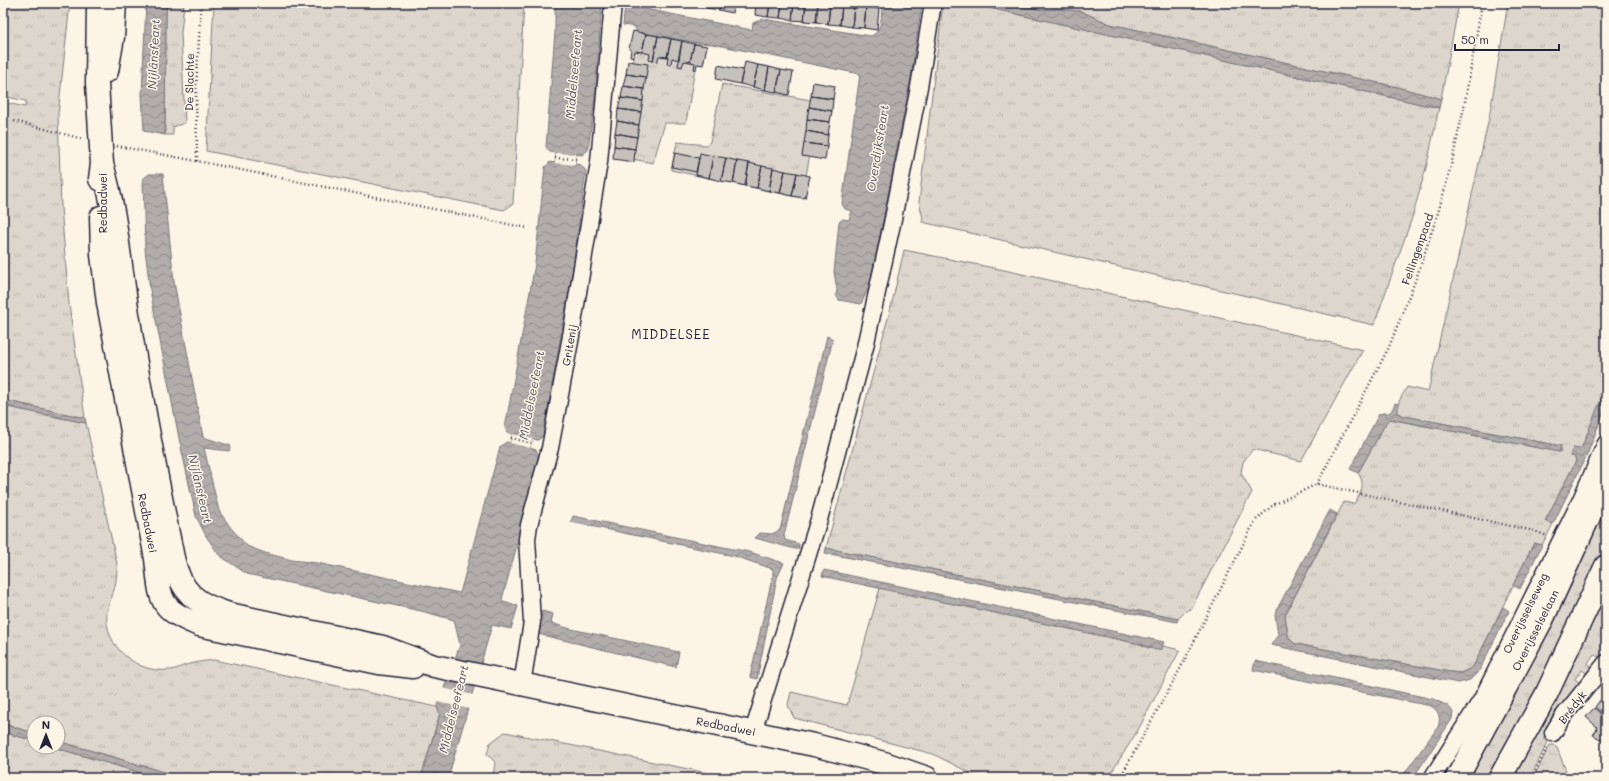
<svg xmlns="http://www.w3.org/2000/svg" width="1609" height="781" viewBox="0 0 1609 781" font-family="Mali,sans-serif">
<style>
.grass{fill:url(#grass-tufts);stroke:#7f7c84}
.water{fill:url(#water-waves);stroke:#78757e}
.pier{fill:#fcf5e5}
.building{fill:#c6c1bb;stroke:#22223b}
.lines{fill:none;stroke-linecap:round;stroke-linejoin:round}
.street-casing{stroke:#22223b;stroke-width:19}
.secondary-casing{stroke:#22223b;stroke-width:25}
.primary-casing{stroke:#22223b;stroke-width:25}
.path{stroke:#22223b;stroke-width:2.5;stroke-dasharray:1 3;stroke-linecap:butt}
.street{stroke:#fcf5e5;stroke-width:16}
.secondary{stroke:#fcf5e5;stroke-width:22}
.primary{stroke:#fcf5e5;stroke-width:22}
.labels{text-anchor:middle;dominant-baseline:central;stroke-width:3;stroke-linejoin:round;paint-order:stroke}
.street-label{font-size:11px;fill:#22223b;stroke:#fcf5e5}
.water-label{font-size:12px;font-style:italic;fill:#545362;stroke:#fcf5e5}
.quarter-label{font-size:13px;letter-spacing:1px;fill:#22223b;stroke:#fcf5e5}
</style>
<defs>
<pattern id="grass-tufts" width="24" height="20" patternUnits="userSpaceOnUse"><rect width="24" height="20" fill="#dcd6cc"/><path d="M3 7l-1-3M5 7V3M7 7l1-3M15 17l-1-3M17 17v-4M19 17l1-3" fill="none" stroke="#bcb7b0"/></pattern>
<pattern id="water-waves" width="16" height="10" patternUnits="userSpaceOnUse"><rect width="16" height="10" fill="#b2adab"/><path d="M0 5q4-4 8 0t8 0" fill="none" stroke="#908c8c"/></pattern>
</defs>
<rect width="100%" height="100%" fill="#fcf5e5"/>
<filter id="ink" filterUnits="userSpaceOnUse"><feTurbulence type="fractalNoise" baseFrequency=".025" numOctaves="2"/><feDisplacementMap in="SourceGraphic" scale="8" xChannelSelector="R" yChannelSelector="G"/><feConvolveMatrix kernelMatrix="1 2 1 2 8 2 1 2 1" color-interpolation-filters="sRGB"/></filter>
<g filter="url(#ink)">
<!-- grass -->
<path class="grass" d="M3 3H70L58 114 61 207 69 304 85 418 3 400V102L25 107 26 101 3 96Z
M167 3H184L181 33 185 123 173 127V135H165L166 16Z
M214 3H524L513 204 504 210 206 151Z
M943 3H967L1439 108 1427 164 1413 215 1374 325 922 222 923 218 919 202Z
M1009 3H1459L1441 99 1397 87 1110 24 1080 11 1057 9 1043 10Z
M1508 3H1606V387L1581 450 1573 448 1576 461 1545 521 1553 524 1542 545 1534 543 1473 667 1461 673 1450 672 1295 644 1291 641 1288 636 1285 615 1344 502 1354 504C1361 493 1366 485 1358 473L1387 421 1389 419 1560 452 1561 446 1404 416 1398 413C1395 404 1403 395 1407 387L1428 392 1489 118Z
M637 32 699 43 686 123H665L653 163 617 156Z
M722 84 827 103 810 154 802 198 671 170 677 142 706 145 710 142Z
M904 250 1004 270 1363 350 1301 461 1253 449 1243 462 1241 473 1252 492 1191 609 1186 611 1178 619 826 548 892 303Z
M3 406 86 423 117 564C117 569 117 575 116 580 115 591 109 601 107 612 103 646 137 674 169 670 176 670 183 665 190 664 197 662 206 661 214 660L437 707 440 713 421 778H185L58 741V723H34V733L3 724Z
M1606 498V547L1588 588 1492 778H1469Z
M1606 585V639L1601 646 1606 650V655L1602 660 1594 654 1588 663 1595 669 1590 676 1582 670 1575 679 1583 685 1554 720 1543 739 1548 742 1530 778H1508Z
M880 588 1140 644 1148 648 1161 649 1163 646 1180 650 1138 730 1108 778H980L933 754 794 718 788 705 791 692 847 705Z
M3 732 34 741V747H53L158 778H3Z
M505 732 728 777 730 778H486L493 777 495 762 487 754 490 743Z
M1550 745H1554L1557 748 1569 778H1533Z"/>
<!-- water -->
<path class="water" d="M146 3H167L166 16 165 135 144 131 142 94Z
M555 3H602L595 98 588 150 582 155 576 154 575 164 581 165 586 171 573 268 543 436 538 440 533 439 530 448 536 450 539 455 528 506 502 599 503 602 518 606 511 629 492 625 448 778H421L440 714 437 707 460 645 454 620 421 611 247 574 219 555 206 536 196 516 179 438 150 290 145 249 143 179 149 174H163L174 282 203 437 231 446 229 451 204 448 219 511 231 528 247 546 265 553 292 560 317 563 460 593 500 447 506 442 510 443 512 434 507 432 505 428 535 264 545 167 550 162 555 163 556 153 550 152 546 147 555 32Z
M882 3H922L911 77 876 255 869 287 861 304 839 300 836 295 837 290 834 272 839 222 843 219 849 220 852 211 845 209 842 204 860 74 712 44 699 43 637 32 635 27 623 25 625 5 752 30 753 23 763 19 871 36C883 31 881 15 882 3Z
M967 3H1009L1043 10 1057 9 1080 11 1110 24 1397 87 1441 99 1439 108Z
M827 336 833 339 784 535 785 540 799 544V549H795L755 538 760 533 772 534 780 530Z
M1606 387V406L1587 455 1553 524 1545 521 1576 461 1575 457 1571 456 1573 448 1581 449Z
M3 400 85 418 86 423 3 406Z
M1395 403 1398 404V413L1404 416 1561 446 1559 452 1391 419 1387 421 1358 473 1350 469 1379 414 1383 413H1389L1392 410Z
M1330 510 1337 514 1285 615 1288 636 1291 641 1296 644 1450 672 1461 673 1473 667 1503 607 1509 611 1479 671 1470 680 1458 683 1271 645 1278 635 1275 616 1276 611Z
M573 516 733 549C751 551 766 558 784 563L777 578 757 679 750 677 773 574V569L734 556 571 522Z
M1534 543 1542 545 1520 589 1513 585Z
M826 548 1135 610 1178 619 1177 622 825 553Z
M824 570 1164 642 1161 649 1156 650 1140 644 822 576Z
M542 611 553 614 551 623 571 629 679 652 676 667 538 634Z
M1255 661 1433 699 1448 706 1453 712 1452 719 1413 778H1401L1438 727C1441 717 1439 711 1431 706L1253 670Z
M3 724 34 733V741L3 732Z
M58 741 185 778H158L53 747H58Z"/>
<!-- pier -->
<path class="pier" d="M556 153 576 154 575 165 555 163Z
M512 434 533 439 530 448 510 443Z
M442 688 474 695 470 709 437 702Z"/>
<!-- building -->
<path class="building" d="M695 3H707V8L695 5Z
M707 3H720L719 10 707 8Z
M720 3H734L732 13 719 10Z
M756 3H770L768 17 755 15Z
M770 3H782L780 18 768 17Z
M782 3H794L792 20 780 18Z
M794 3H806L804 21 792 20Z
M806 3H818L816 22 804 21Z
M818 3H830L828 24 816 22Z
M830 3 842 5 840 25 828 24Z
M842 5 854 6 852 27 840 25Z
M854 6 866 7 864 28 852 27Z
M866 7 879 9 877 30 864 28Z
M633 31 646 34 642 52 635 51 634 57 630 56 631 50 629 49Z
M646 34 658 36 653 61 649 60 650 54 642 52Z
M658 36 671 39 667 57 659 56 657 62 653 61Z
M671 39 682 41 678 60 672 58 671 64H667L668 57H667Z
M682 41 694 44 690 62 684 61 682 67 678 66Z
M694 44 707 46 703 65 697 64 696 70 694 69 695 63 690 62Z
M628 61 648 64 646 77 626 74Z
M745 62 758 65 753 87 740 84Z
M718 65 743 70 740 84 716 79Z
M758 65 769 67 765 90 753 87Z
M769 67 781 70 776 92 765 90Z
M781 70 793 72 789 95 776 92Z
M626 74 646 77 644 89 623 86Z
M813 82 835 86 833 99 811 96Z
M623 86 644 89 643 101 621 98Z
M811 96 833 99 832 111 809 107Z
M621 98 643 101 641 112 618 109Z
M809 107 832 111 830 122 807 119Z
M618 109 641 112 639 125 617 121Z
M807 119 830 122 828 135 806 131Z
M617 121 639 125 637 137 615 133Z
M806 131 828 135 827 146 804 143Z
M615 133 637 137 635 149 614 146Z
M804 143 827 146 825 160 802 156Z
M614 146 635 149 634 162 613 159Z
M675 153 699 158 696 172 672 167Z
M700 153 713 156 709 178 696 175Z
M713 156 726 158 721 181 709 178Z
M726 158 737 161 733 183 721 181Z
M737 161 749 163 745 186 733 183Z
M749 163 762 166 757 188 745 186Z
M762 166 773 168 769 191 757 188Z
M773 168 785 171 780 193 769 191Z
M785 171 797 173 792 196 780 193Z
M797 173 810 176 805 198 792 196Z
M1601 699 1606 703V717L1595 707Z
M1594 708 1606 718V742L1593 735 1597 729H1596L1597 727 1586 717Z"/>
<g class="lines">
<!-- street casing -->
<g class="street-casing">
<path id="street" d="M522 684 532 622 527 539 529 525 550 448 571 336 599 162 613 3
M753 732 820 516 865 347 892 224 919 87 933 3
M1553 733 1562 718 1606 663
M1432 778 1482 699 1578 506 1606 443"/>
</g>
<!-- secondary casing -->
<g class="secondary-casing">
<path id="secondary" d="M98 3 97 83 102 164 100 179
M107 71 113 37 115 3
M102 164C117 214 120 268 129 320 141 399 157 479 173 558 181 593 196 604 229 614L383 647 434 666 814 745 884 763 927 778
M101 217 102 255 108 303 156 559C161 600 157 608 199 625L379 663 413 667"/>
</g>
<!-- primary casing -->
<g class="primary-casing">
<path id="primary" d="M1457 778 1543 618 1606 479
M1500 778 1546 695 1606 566"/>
</g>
<!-- path -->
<path class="path" d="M14 121 83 139
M117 146 197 161 527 228
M555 158 576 159
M197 161 196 90 201 3
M511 438 531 443
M1317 484 1389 347 1417 276 1438 213 1451 166 1464 107 1482 3
M1120 778 1179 671 1255 521 1273 505 1317 484 1534 531 1548 536
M1532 778 1548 746"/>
<!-- street -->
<use href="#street" class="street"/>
<!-- secondary -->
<use href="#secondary" class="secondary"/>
<!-- primary -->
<use href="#primary" class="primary"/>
</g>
</g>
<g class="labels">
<!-- street labels -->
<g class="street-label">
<text transform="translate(189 82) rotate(-89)">De Slachte</text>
<text transform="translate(102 203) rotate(-90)">Redbadwei</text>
<text transform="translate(1417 249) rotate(-71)">Fellingenpaad</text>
<text transform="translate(569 345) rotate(-80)">Gritenij</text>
<text transform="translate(148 523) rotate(79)">Redbadwei</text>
<text transform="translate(1525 613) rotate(-64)">Overijsselseweg</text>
<text transform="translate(1535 630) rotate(-63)">Overijsselselaan</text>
<text transform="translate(1572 707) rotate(-52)">Brédyk</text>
<text transform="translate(726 726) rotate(11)">Redbadwei</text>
</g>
<!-- water labels -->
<g class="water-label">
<text transform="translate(153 54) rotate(-87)">Nijlânsfeart</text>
<text transform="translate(573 74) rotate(-85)">Middelseefeart</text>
<text transform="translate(877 148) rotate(-81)">Overdijksfeart</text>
<text transform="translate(531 395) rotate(-79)">Middelseefeart</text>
<text transform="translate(201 489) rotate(77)">Nijlânsfeart</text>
<text transform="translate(453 709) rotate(-76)">Middelseefeart</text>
</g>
<!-- quarter labels -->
<g class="quarter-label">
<text x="671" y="333">MIDDELSEE</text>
</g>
</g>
<!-- margin -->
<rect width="1609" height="781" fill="none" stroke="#fcf5e5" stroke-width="16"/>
<rect x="8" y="8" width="1593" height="765" fill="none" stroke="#22223b" stroke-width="1.5" filter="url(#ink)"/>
<!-- north arrow -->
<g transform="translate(46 735)"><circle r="19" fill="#fcf5e5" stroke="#a5a1a1"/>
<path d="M0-3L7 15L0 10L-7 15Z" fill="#22223b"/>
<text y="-6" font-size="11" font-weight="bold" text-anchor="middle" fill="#22223b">N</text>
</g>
<!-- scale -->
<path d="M1455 44v6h104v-6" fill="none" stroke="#22223b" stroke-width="2"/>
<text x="1461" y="44" font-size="12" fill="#22223b" stroke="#fcf5e5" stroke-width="3" paint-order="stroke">50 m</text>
</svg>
